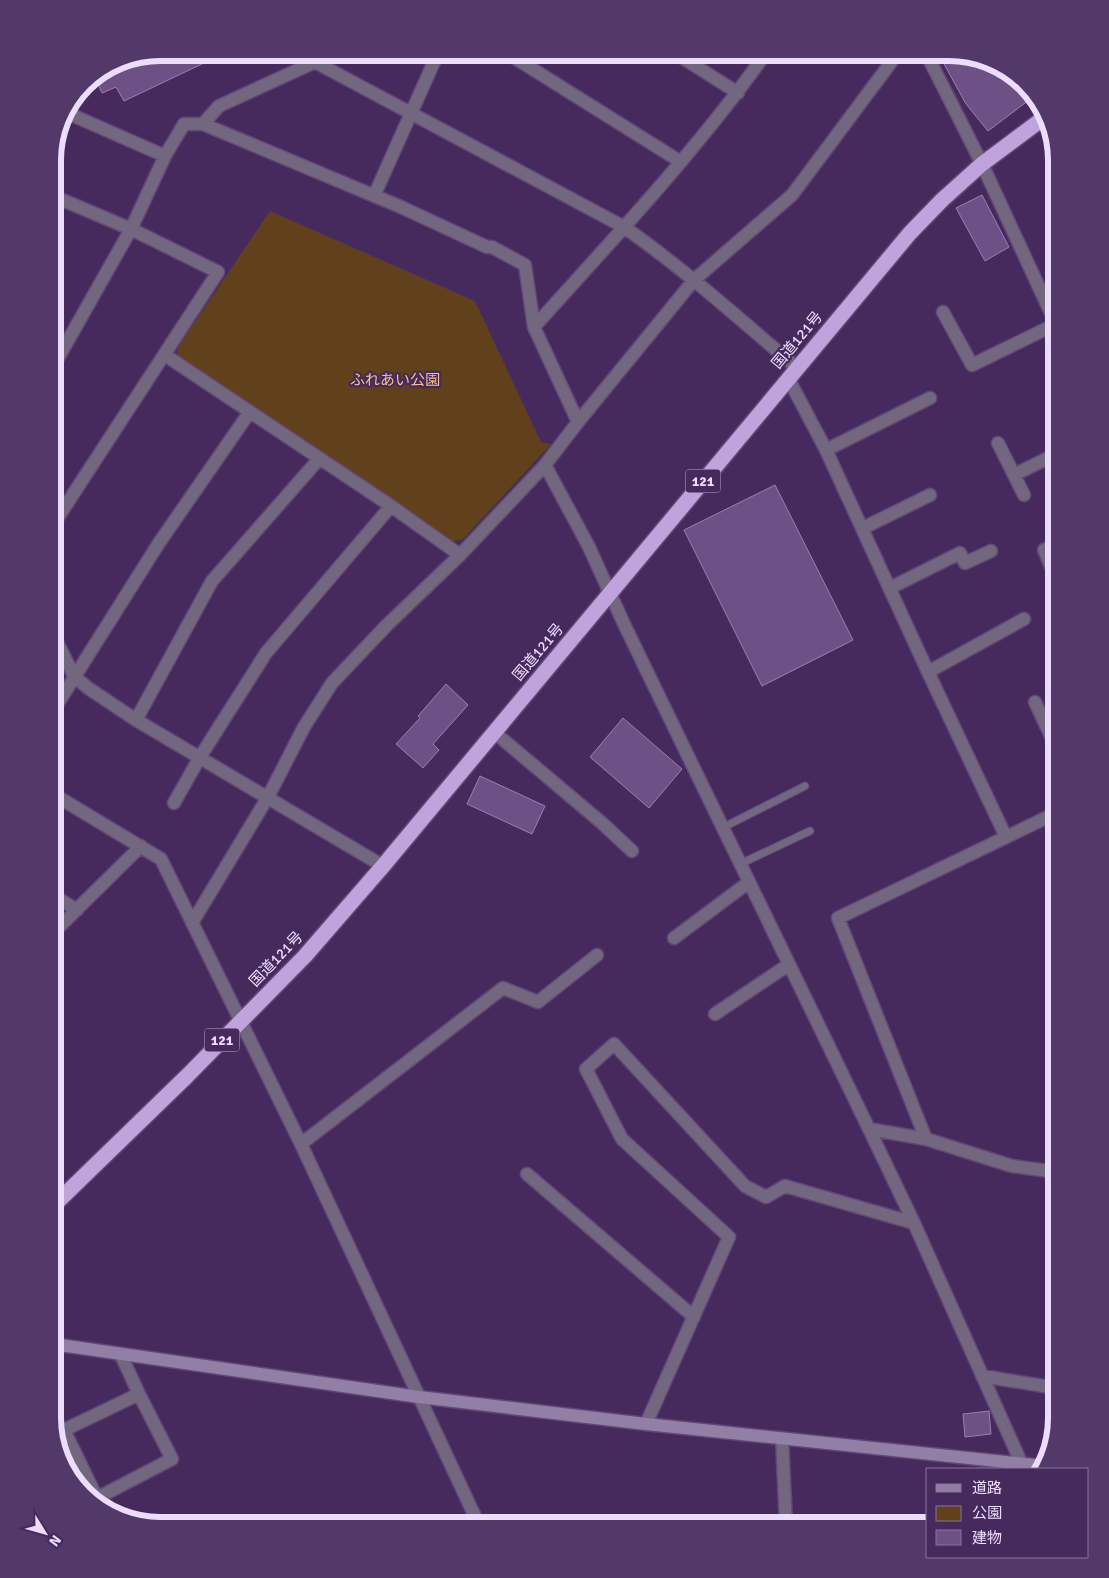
<svg xmlns="http://www.w3.org/2000/svg" width="1109" height="1578" viewBox="0 0 1109 1578" font-family="Signika,'Noto Sans JP',sans-serif">
<style>
.green{fill:#61411b}
.building{fill:#6d5186;stroke:#9b7eb7}
.lines{fill:none;stroke-linecap:round;stroke-linejoin:round}
.lane-casing{stroke:#614777;stroke-width:9}
.street-casing{stroke:#614777;stroke-width:15}
.secondary-casing{stroke:#614777;stroke-width:15}
.highway-casing{stroke:#614777;stroke-width:18}
.lane{stroke:#73677f;stroke-width:7}
.street{stroke:#73677f;stroke-width:12}
.secondary{stroke:#927fa5;stroke-width:12}
.highway{stroke:#c0a3dd;stroke-width:15}
.labels{text-anchor:middle;dominant-baseline:central;stroke-width:4.5;stroke-linejoin:round;paint-order:stroke}
.shield{fill:#462a5d;stroke:#bba7cd;stroke-width:1}
.shield-label{font-size:14px;font-weight:bold;fill:#edddfd}
.street-label{font-size:15px;fill:#edddfd;stroke:#462a5d}
.park-label{font-size:15px;fill:#f7c28b;stroke:#462a5d}
.rim{fill:none;stroke:#edddfd;stroke-width:6}
</style>
<rect width="100%" height="100%" fill="#462a5d"/>
<!-- green -->
<path class="green" d="M270 211 475 301 541 442 551 444 463 539 449 542 178 359 177 348Z"/>
<!-- building -->
<path class="building" d="M160 52 225 53 124 101 116 87 102 93 95 77 119 61Z
M938 53H956L1003 67 1033 97 988 131 966 104Z
M982 195 1009 247 985 261 956 208Z
M775 485 853 640 762 686 684 530Z
M446 684 468 705 433 744 439 750 423 768 396 744 420 718 418 716Z
M623 718 682 769 649 808 590 757Z
M480 776 545 806 532 834 467 804Z
M989 1411 991 1434 965 1437 963 1414Z"/>
<g class="lines">
<!-- lane casing -->
<g class="lane-casing">
<path id="lane" d="M722 828 805 786
M740 864 810 831"/>
</g>
<!-- street casing -->
<g class="street-casing">
<path id="street" d="M507 53 681 162
M675 53 738 93
M926 53 982 164 1056 324
M315 62 624 227C685 270 740 319 797 368
M65 112 165 156
M203 124 219 106 315 62 320 53
M374 196 438 53
M943 312 972 365 1056 324
M534 327C614 238 697 150 766 53
M165 355 391 506 460 555
M53 367 131 229 165 156 184 124H203L401 207 487 247H492L525 265 534 327 578 422
M788 378 826 450 928 672 1006 837
M998 443 1024 495
M826 450 930 398
M545 465 589 547 624 624 869 1129 914 1223 1024 1469
M1014 475 1056 454
M53 525 218 272 131 229 53 196
M863 528 930 495
M1056 578 1044 550 1056 544
M890 588 960 553 965 563 991 551
M53 634 74 676 88 688 136 720 383 866
M928 672 1024 619
M1035 702 1056 747
M53 711 159 543 249 413
M136 720 212 581 319 459
M494 732 602 823 632 851
M53 794 161 859 301 1144 479 1525
M174 803 200 757 266 653 391 506
M53 895 77 910
M192 923 268 797 304 727 332 683 386 626 460 555 545 465 578 422 694 280 792 195 898 53
M53 933 141 846
M674 938 749 882
M715 1014 788 965
M869 1129 926 1139 1012 1166 1056 1172
M926 1139 838 918 1056 813
M301 1144 503 988 538 1002 597 955
M527 1174 694 1317
M121 1355 139 1394 172 1459 97 1498 64 1430 139 1394
M982 1376 1056 1388
M646 1424 729 1237 622 1139 586 1069 614 1044 745 1186 766 1197 785 1186 914 1223
M782 1438 786 1525"/>
</g>
<!-- secondary casing -->
<g class="secondary-casing">
<path id="secondary" d="M53 1344 419 1397 646 1424 1044 1466"/>
</g>
<!-- highway casing -->
<g class="highway-casing">
<path id="highway" d="M53 1206 187 1076 305 956 383 866 910 233 942 200 982 164 1045 117"/>
</g>
<!-- lane -->
<use href="#lane" class="lane"/>
<!-- street -->
<use href="#street" class="street"/>
<!-- secondary -->
<use href="#secondary" class="secondary"/>
<!-- highway -->
<use href="#highway" class="highway"/>
</g>
<g class="labels">
<!-- shield labels -->
<g class="shield">
<rect x="685.5" y="469.5" width="35" height="23" rx="4"/>
<rect x="204.5" y="1028.5" width="35" height="23" rx="4"/>
</g>
<g class="shield-label">
<text x="703" y="481">121</text>
<text x="222" y="1040">121</text>
</g>
<!-- street labels -->
<g class="street-label">
<text transform="translate(797 340) rotate(-50)">国道121号</text>
<text transform="translate(538 652) rotate(-50)">国道121号</text>
<text transform="translate(276 959) rotate(-46)">国道121号</text>
</g>
<!-- park labels -->
<g class="park-label">
<text x="395" y="380">ふれあい公園</text>
</g>
</g>
<!-- crop -->
<path d="M0 0H1109V1578H0ZM160 61H949A99 99 0 0 1 1048 160V1418A99 99 0 0 1 949 1517H160A99 99 0 0 1 61 1418V160A99 99 0 0 1 160 61Z" fill="#53386a" fill-rule="evenodd"/>
<path class="rim" d="M160 61H949A99 99 0 0 1 1048 160V1418A99 99 0 0 1 949 1517H160A99 99 0 0 1 61 1418V160A99 99 0 0 1 160 61Z"/>
<!-- legend -->
<rect x="926" y="1468" width="162" height="90" fill="#462a5d" stroke="#89729d"/>
<rect x="936" y="1484" width="25" height="8" fill="#927fa5" stroke="#89729d"/>
<text x="972" y="1493" font-size="15" fill="#edddfd">道路</text>
<rect x="936" y="1506" width="25" height="15" fill="#61411b" stroke="#89729d"/>
<text x="972" y="1518" font-size="15" fill="#edddfd">公園</text>
<rect x="936" y="1530" width="25" height="15" fill="#6d5186" stroke="#89729d"/>
<text x="972" y="1543" font-size="15" fill="#edddfd">建物</text>
<!-- north arrow -->
<g transform="translate(45 1533) rotate(127)" stroke="#462a5d" stroke-width="4" paint-order="stroke">
<path d="M0-4L9 19L0 12L-9 19Z" fill="#edddfd"/>
<text y="-8" font-size="14" font-weight="bold" text-anchor="middle" fill="#edddfd">N</text>
</g>
</svg>
